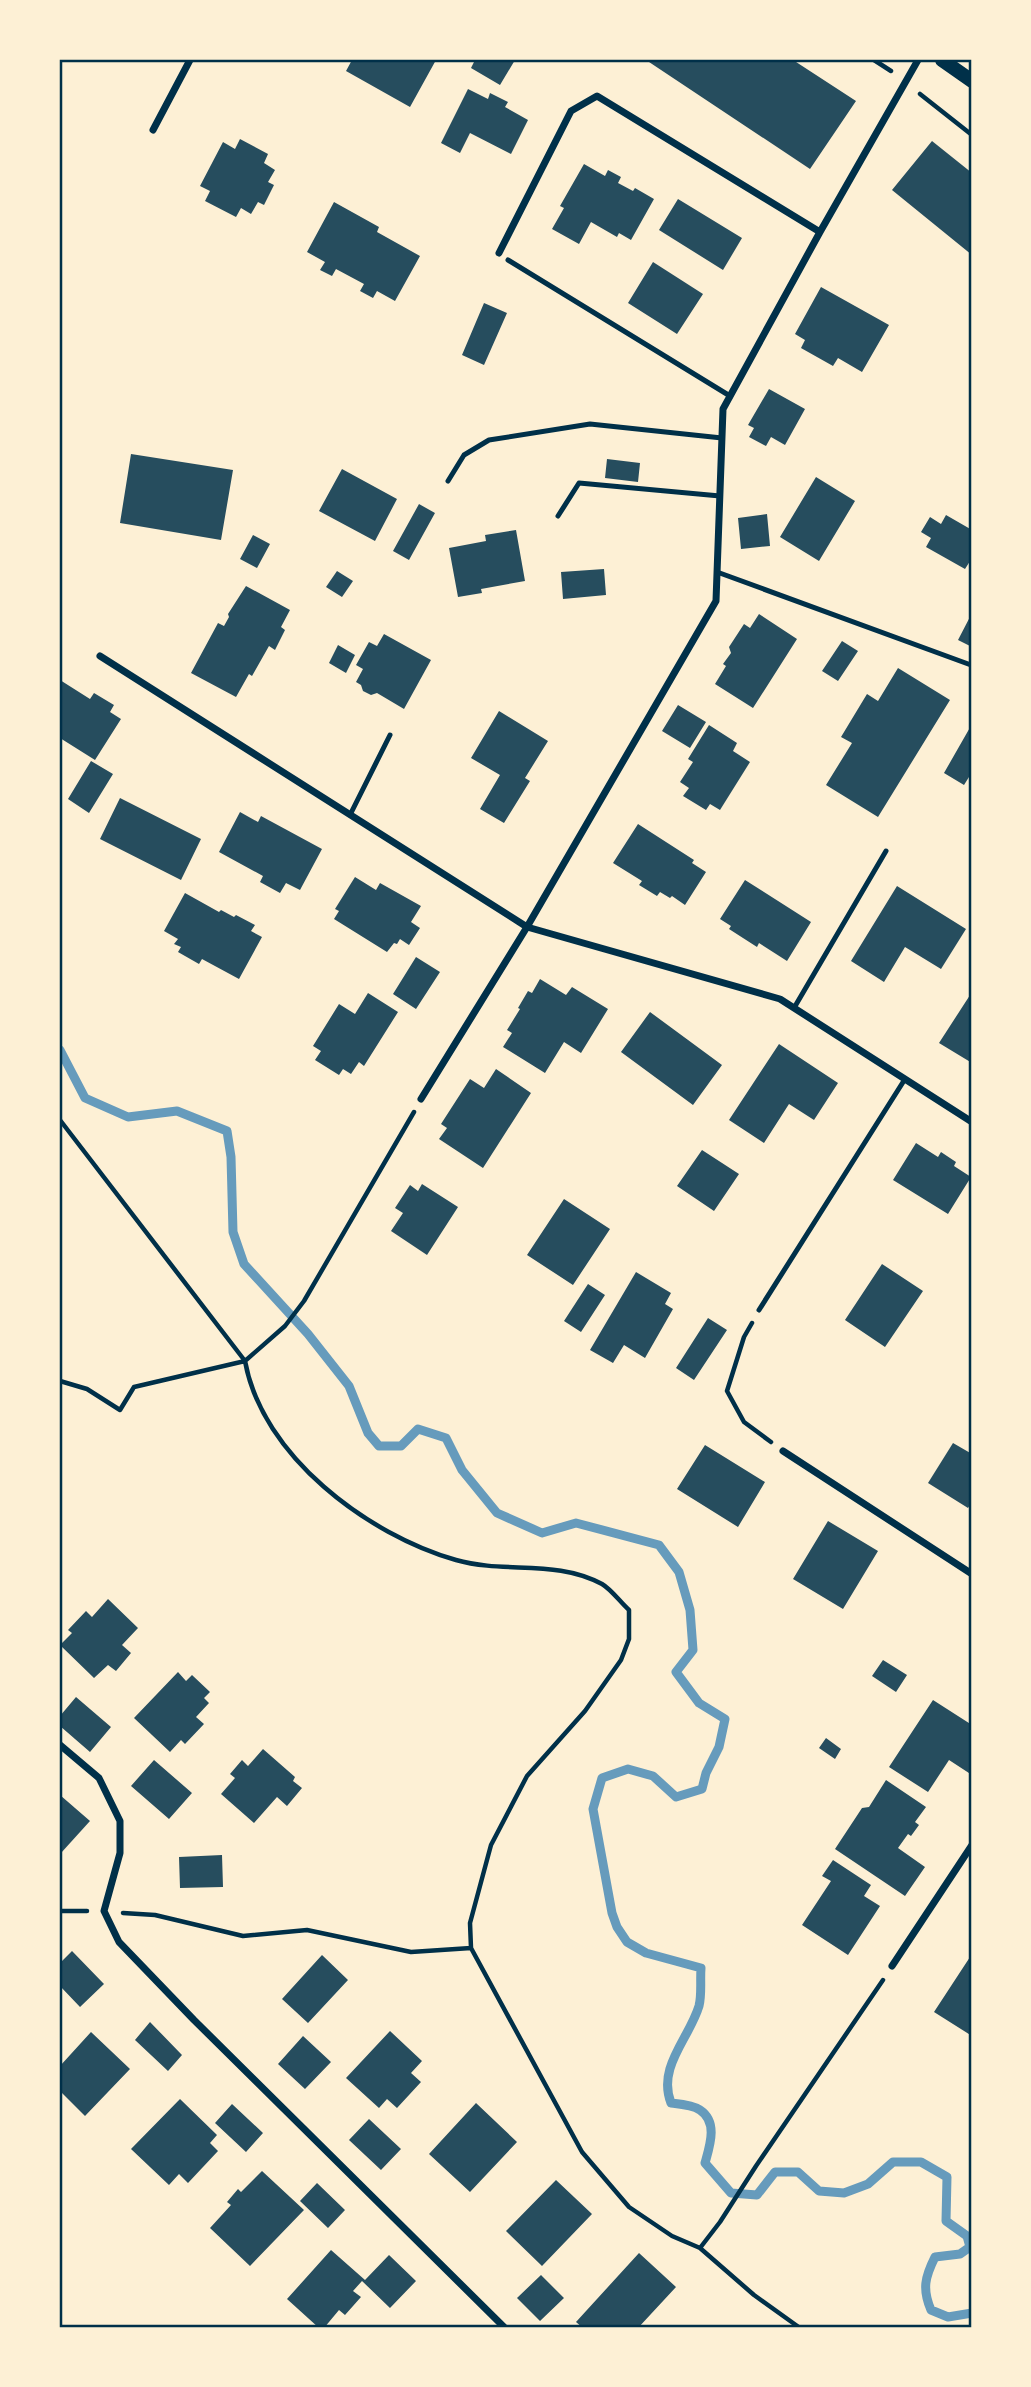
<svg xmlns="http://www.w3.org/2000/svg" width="1031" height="2387" viewBox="0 0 1031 2387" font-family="Manrope,sans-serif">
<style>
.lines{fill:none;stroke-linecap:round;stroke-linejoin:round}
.stream{stroke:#669bbc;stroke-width:9}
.building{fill:#264d5e}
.path{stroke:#003049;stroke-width:4.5}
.service{stroke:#003049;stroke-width:5}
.minor{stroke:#003049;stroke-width:7}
.secondary{stroke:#003049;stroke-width:14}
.neatline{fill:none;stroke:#003049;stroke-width:2.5}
</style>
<rect width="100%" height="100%" fill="#fdf0d5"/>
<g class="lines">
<!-- stream -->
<path class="stream" d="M60 1050 85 1098 128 1117 177 1111 227 1131 231 1157 233 1232 244 1264 308 1334 349 1386 368 1433 379 1446H401L418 1429 446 1438 462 1470 497 1513 542 1533 576 1523 659 1545 679 1572 690 1610 693 1650 676 1672 699 1703 725 1719 719 1747 706 1773 702 1789 676 1797 653 1776 628 1769 602 1778 593 1809 612 1913 617 1927 627 1942 646 1953 701 1968C700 1980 702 1995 699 2006 689 2039 657 2067 671 2103 680 2104 693 2105 700 2110 718 2122 710 2145 705 2163L731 2193 757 2195 775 2172H798L819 2191 844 2193 868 2184 893 2162H921L947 2177 946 2221 967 2236 970 2247 960 2254 935 2257C925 2277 922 2289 931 2310L948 2317 972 2313"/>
</g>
<!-- building -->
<path class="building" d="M352 60H436L410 107 346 71Z
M475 60H515L500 85 471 68Z
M646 60H793L856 101 810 169Z
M468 89 488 99 490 93 508 102 505 107 528 120 511 154 470 133 460 153 441 143Z
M240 139 268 154 264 163 275 170 268 182 274 185 264 205 258 202 251 214 241 208 236 217 205 201 210 191 200 186 223 142 235 149Z
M932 141 972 173V255L892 190Z
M584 164 605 176 608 170 621 177 618 183 633 191 635 188 654 199 631 240 619 233 617 237 591 222 579 244 552 229 564 208 560 206Z
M678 199 742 238 723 270 659 230Z
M334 202 379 227 377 232 420 256 395 301 377 291 373 298 360 291 364 284 336 269 332 276 320 270 325 262 307 252Z
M653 262 703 294 677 334 628 303Z
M821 287 889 325 862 372 838 358 833 366 801 348 805 340 795 334Z
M484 303 507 313 484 365 462 355Z
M769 389 805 409 785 445 771 437 766 446 749 437 754 428 748 425Z
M131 454 233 470 221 540 120 523Z
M607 459 640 463 638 482 605 478Z
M342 469 397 499 375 541 319 511Z
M816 477 855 501 819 561 780 537Z
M419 504 435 513 409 560 393 551Z
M767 514 770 546 741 549 738 518Z
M946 515 972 530V558L965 569 926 547 931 538 921 532 930 517 941 524Z
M516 530 525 581 481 589 482 593 458 597 449 548 486 541 485 535Z
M253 535 270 544 257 568 240 559Z
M604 569 606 595 563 599 561 572Z
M337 571 353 581 342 597 326 587Z
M246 586 290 610 281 627 285 630 275 650 269 646 252 676 249 674 236 697 191 673 218 623 224 626 229 617 228 614Z
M972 613V647L958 640Z
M759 614 797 639 753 708 715 684 726 666 723 664 731 653 729 647 744 624 750 628Z
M384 634 431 660 404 709 377 693 371 695 363 691 361 685 356 682 363 669 356 665 369 642 377 646Z
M842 641 858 651 838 681 822 671Z
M338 645 355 655 346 673 329 663Z
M898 668 950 700 878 817 826 785 852 743 841 737 867 694 878 701Z
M60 680 90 699 94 693 114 705 110 712 121 719 95 760 60 738Z
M678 705 706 722 690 748 662 731Z
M499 711 548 741 525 778 530 781 504 823 480 809 500 775 471 758Z
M972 724V778L969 777 964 785 944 773Z
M709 725 737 743 733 751 750 762 720 810 710 804 706 810 683 796 689 788 680 782 693 762 688 759Z
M91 761 113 774 89 813 68 799Z
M120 798 201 839 181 880 100 839Z
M240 812 258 822 261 816 322 849 300 890 286 883 280 893 260 882 263 876 219 852Z
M638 824 694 860 692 863 706 872 685 905 672 896 670 898 660 892 657 896 639 885 642 881 613 863Z
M355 877 376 890 380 883 421 906 411 922 420 928 409 945 400 939 397 944 394 943 387 952 334 919 339 911 335 909Z
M745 880 811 922 787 961 759 943 757 947 729 929 731 926 720 919Z
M897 886 966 929 941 969 905 947 884 982 851 961Z
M185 893 219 912 221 910 234 917 236 915 255 925 251 931 262 937 239 979 202 959 199 964 178 952 181 947 174 944 178 939 164 931Z
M416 957 440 972 416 1009 393 994Z
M540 979 566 995 572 987 608 1009 581 1053 564 1042 545 1073 503 1047 512 1033 507 1030 520 1009 518 1008 528 991 532 993Z
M972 992V1063L939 1043Z
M368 993 398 1012 364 1066 359 1062 351 1074 343 1069 339 1075 315 1060 321 1051 313 1046 339 1004 355 1014Z
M650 1012 722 1065 693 1105 621 1052Z
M779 1044 838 1083 814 1120 789 1104 764 1143 729 1120Z
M496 1069 531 1093 483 1168 439 1139 447 1128 441 1124 470 1079 484 1088Z
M916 1143 938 1157 941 1152 956 1162 954 1166 971 1177 948 1214 893 1180Z
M702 1150 739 1174 714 1211 677 1186Z
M422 1184 458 1207 427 1255 391 1231 403 1213 395 1208 410 1185 418 1191Z
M564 1199 610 1229 573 1285 527 1255Z
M882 1264 923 1291 885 1347 845 1320Z
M636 1272 671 1293 665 1304 673 1309 645 1358 624 1345 613 1363 590 1350Z
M588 1284 605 1295 581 1332 564 1321Z
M708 1318 727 1330 694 1380 676 1368Z
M953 1443 972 1454V1502L968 1508 928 1483Z
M705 1445 765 1482 738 1527 677 1489Z
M828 1521 878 1551 843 1609 793 1579Z
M108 1599 138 1628 122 1645 131 1653 116 1671 108 1665 94 1678 60 1645 72 1633 68 1630 86 1611 92 1617Z
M883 1660 907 1675 896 1692 872 1676Z
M178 1672 186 1681 192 1675 210 1692 204 1698 209 1703 196 1717 204 1724 185 1744 181 1740 170 1752 134 1718Z
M76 1697 111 1727 90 1752 60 1726V1716Z
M933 1700 972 1725V1775L949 1760 928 1792 889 1767Z
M826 1738 841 1749 835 1759 819 1748Z
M263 1749 295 1777 293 1781 302 1788 287 1806 277 1797 254 1823 221 1794 235 1778 230 1774 242 1760 248 1766Z
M154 1760 192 1793 169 1819 131 1786Z
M886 1780 926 1807 915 1822 919 1825 911 1836 908 1834 898 1848 925 1867 905 1896 835 1849 862 1808 869 1807Z
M60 1795 90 1821 61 1853 60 1852Z
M222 1855 223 1887 180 1888 179 1857Z
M833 1860 871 1885 864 1896 880 1906 848 1955 802 1925 831 1881 822 1876Z
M72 1951 104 1984 80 2007 60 1986V1963Z
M322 1955 348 1980 308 2023 282 1999Z
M970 1957 972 1958V2036L934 2012Z
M150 2022 182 2055 168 2071 135 2040Z
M390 2031 422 2061 411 2073 421 2082 397 2108 387 2099 379 2108 346 2078Z
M91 2032 130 2069 85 2116 60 2091V2066Z
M303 2036 331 2062 305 2089 278 2064Z
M180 2099 217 2135 210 2143 218 2151 188 2183 179 2174 169 2185 131 2149Z
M476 2103 517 2142 470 2192 429 2154Z
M232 2104 263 2133 246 2152 215 2123Z
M369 2119 401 2149 381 2170 349 2140Z
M262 2171 304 2210 250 2266 210 2228 231 2205 227 2202 238 2189 241 2192Z
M556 2180 592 2214 542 2266 506 2231Z
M317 2183 345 2210 328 2228 300 2201Z
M331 2250 365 2280 389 2255 416 2281 390 2308 362 2281 353 2291 361 2297 345 2315 339 2310 324 2328H319L287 2299Z
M639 2253 676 2287 638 2328H583L576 2322Z
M541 2275 564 2298 540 2321 517 2298Z"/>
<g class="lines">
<!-- path -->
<path class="path" d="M874 60 891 71
M920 94 972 135
M60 1120 245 1361C262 1456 368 1535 456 1560 505 1574 556 1559 602 1584 612 1590 620 1602 629 1610V1639L621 1660 585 1711 527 1776 491 1845 470 1923 471 1948 582 2152 629 2207 672 2236 700 2248 754 2295 800 2328
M752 1323 744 1337 727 1391 744 1422 771 1442
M60 1381 87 1389 120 1410 134 1387 245 1361 285 1326 304 1301 414 1112
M60 1911H87
M123 1913 155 1915 243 1936 307 1930 411 1952 471 1948
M700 2248 720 2222 756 2166 883 1980"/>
<!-- service -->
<path class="service" d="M508 260 730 396
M448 481 464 455 489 440 590 424 722 438
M558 516 579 483 720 496
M717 572 971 665
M350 815 390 735
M794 1008 886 851
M759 1310 905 1079"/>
<!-- minor -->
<path class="minor" d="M153 130 190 60
M499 253 571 111 597 96 820 232
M100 656 527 927 780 999 972 1122
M421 1099 527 927 716 601 723 409 820 232 918 60
M783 1451 972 1574
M60 1745 99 1778 120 1821V1853L104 1911 119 1942 194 2020 505 2328
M892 1966 972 1845"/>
<!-- secondary -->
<path class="secondary" d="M942 60 972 81"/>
</g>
<!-- border -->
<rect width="1031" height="2387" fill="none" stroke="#fdf0d5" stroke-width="122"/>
<rect x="61" y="61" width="909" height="2265" class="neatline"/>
</svg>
